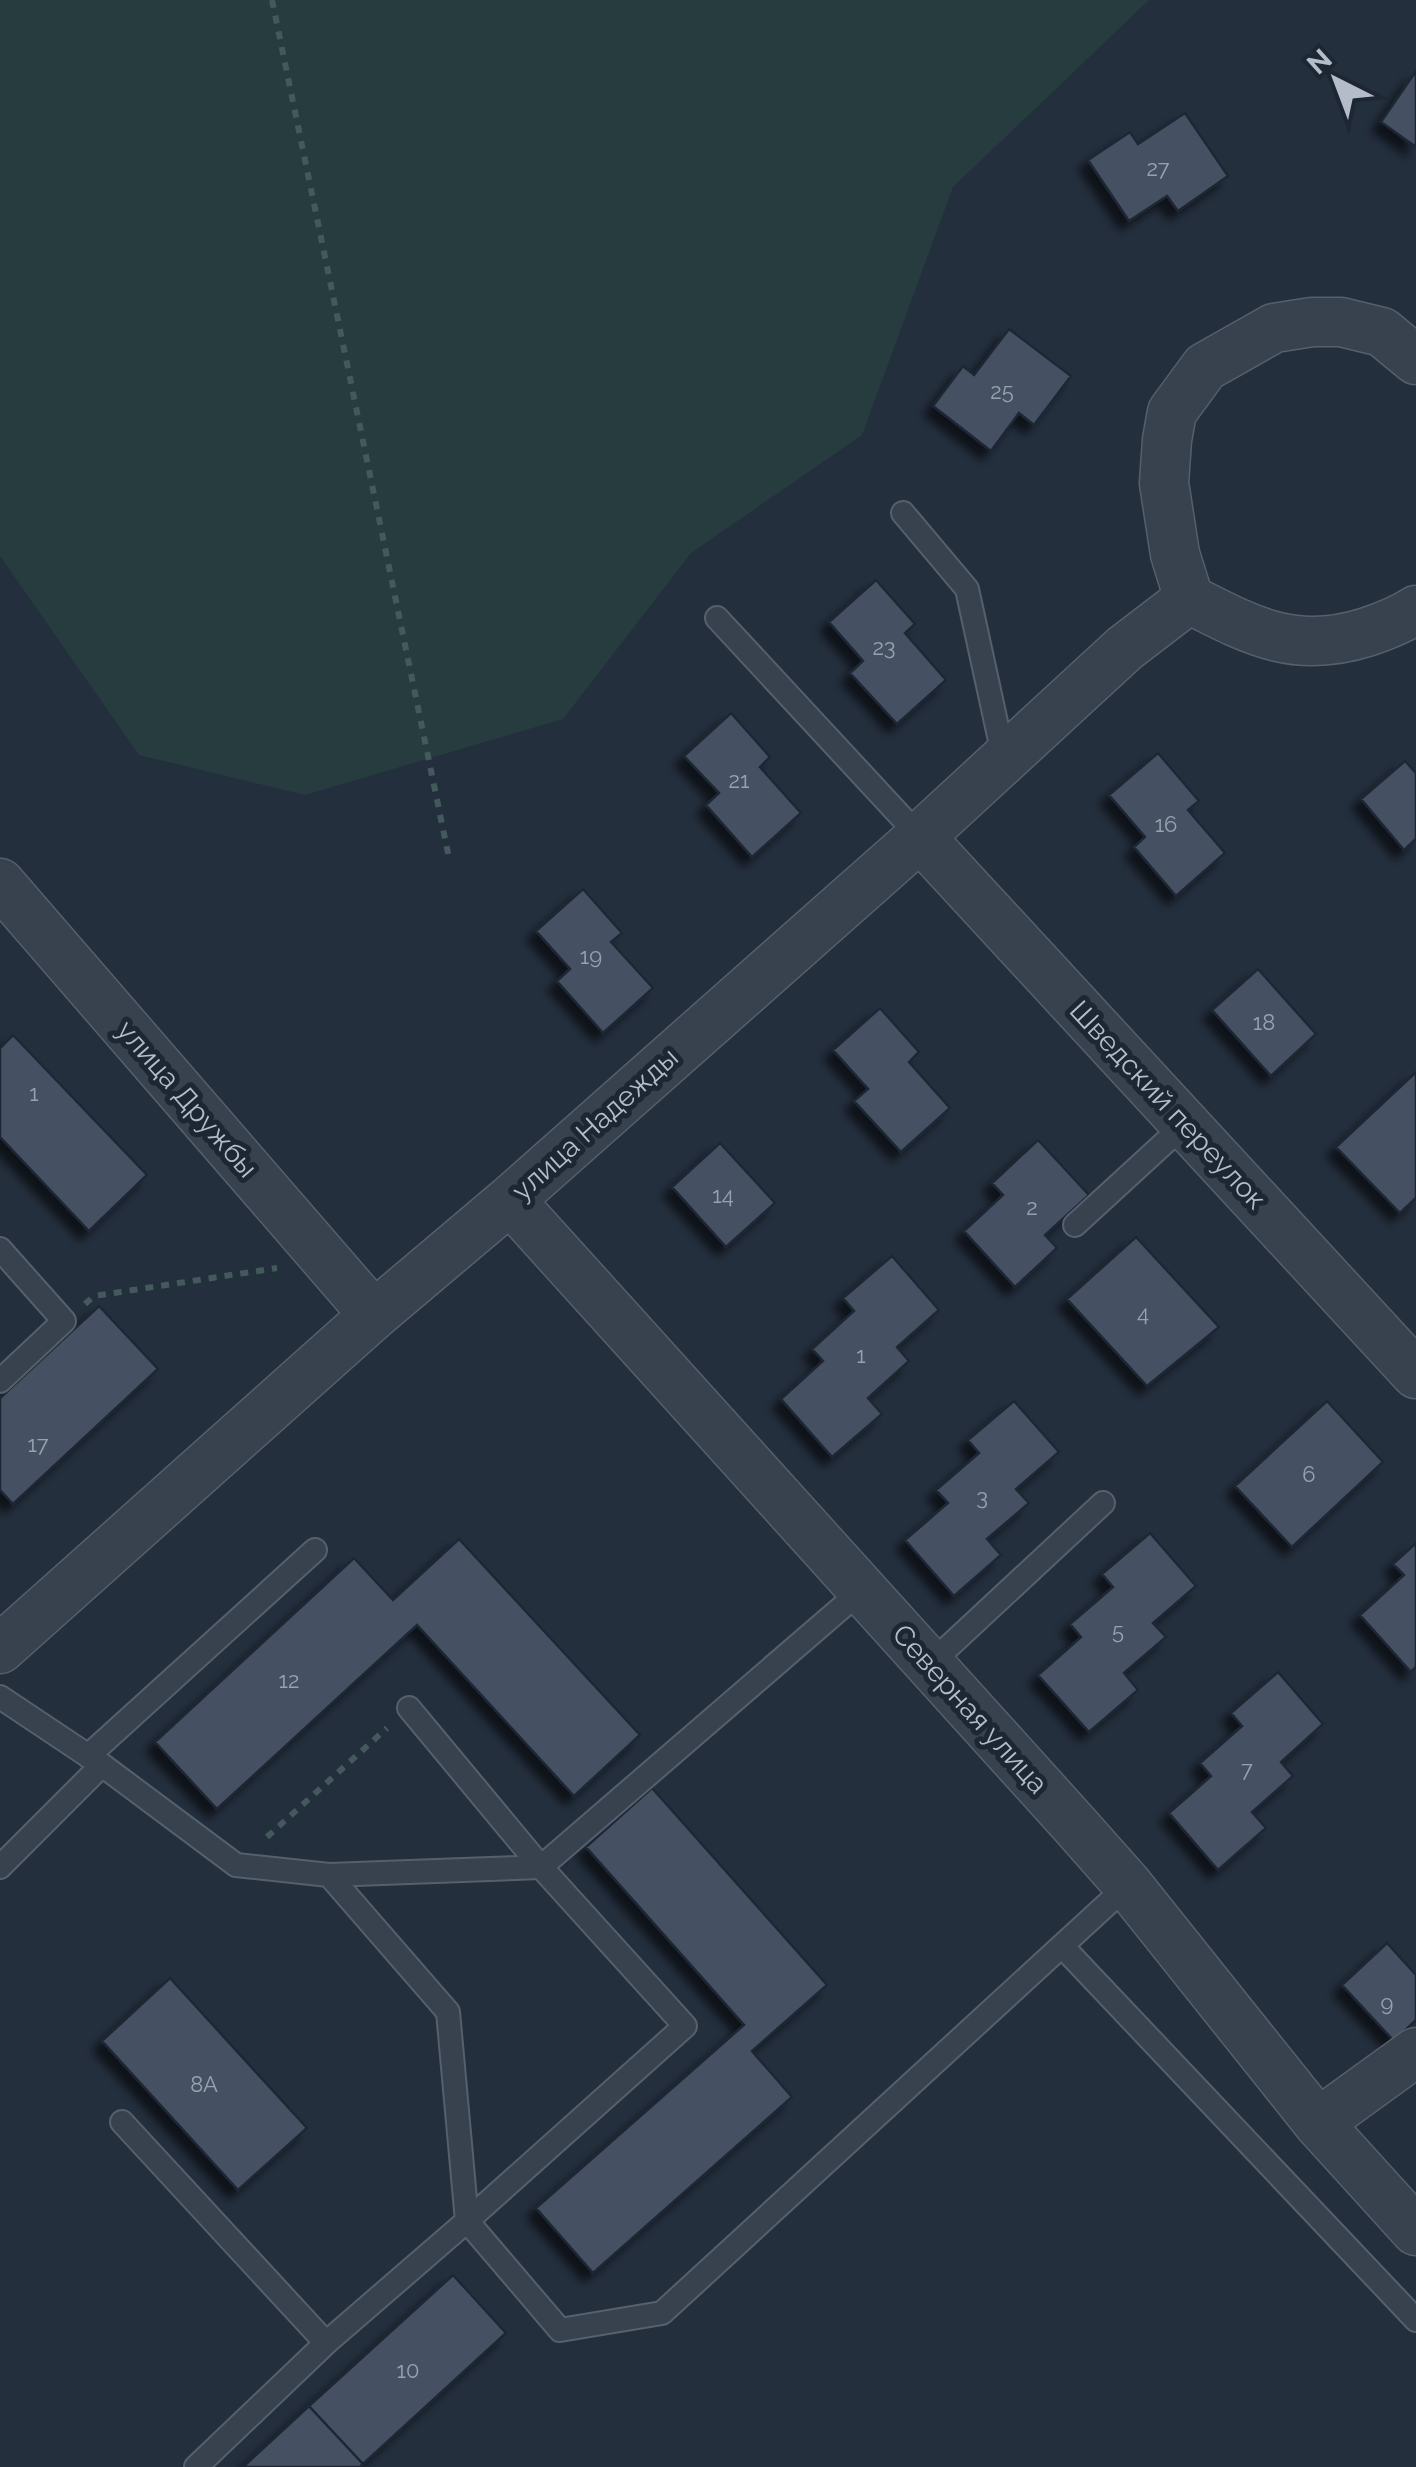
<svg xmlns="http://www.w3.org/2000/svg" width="1416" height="2467" viewBox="0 0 1416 2467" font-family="Raleway,sans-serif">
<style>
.green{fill:#263c3f}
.building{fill:#455162;stroke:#1f2835;stroke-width:2.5;filter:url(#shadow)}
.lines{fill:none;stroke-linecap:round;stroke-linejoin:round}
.service-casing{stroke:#565f6c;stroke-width:26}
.minor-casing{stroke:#565f6c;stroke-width:51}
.path{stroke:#44595c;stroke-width:6;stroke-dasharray:8 8;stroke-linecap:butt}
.service{stroke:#38414e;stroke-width:22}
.minor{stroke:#38414e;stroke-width:48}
.labels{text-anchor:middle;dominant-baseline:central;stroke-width:10;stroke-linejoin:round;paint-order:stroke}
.number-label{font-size:22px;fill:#98a1af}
.street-label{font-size:28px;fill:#b4bcc9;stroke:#1d2633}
</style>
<defs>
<filter id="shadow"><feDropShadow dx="-9" dy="9" stdDeviation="5" flood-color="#0009"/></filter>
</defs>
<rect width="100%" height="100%" fill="#242f3e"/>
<!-- green -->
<path class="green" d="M0 0H1149L953 187 862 435 691 553 563 719 305 795 139 755 0 556Z"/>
<!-- building -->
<path class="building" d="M1416 71V147L1381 122Z
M1185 113 1228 176 1178 211 1167 196 1129 221 1088 160 1130 132 1138 144Z
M1009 329 1071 376 1034 425 1019 413 991 451 933 406 963 366 974 375Z
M876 580 915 624 905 633 946 680 897 724 850 673 863 661 829 622Z
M731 713 770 757 760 767 801 813 752 857 706 805 719 793 684 756Z
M1158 753 1199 801 1188 810 1225 853 1176 896 1134 847 1145 837 1109 795Z
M1405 761 1416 773V839L1404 850 1361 799Z
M583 889 622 933 611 942 653 988 603 1033 557 981 570 969 536 931Z
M1258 969 1316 1034 1271 1076 1212 1010Z
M880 1008 919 1052 909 1062 950 1108 901 1152 854 1101 868 1089 833 1050Z
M13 1035 147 1175 89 1231 0 1137V1048Z
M1416 1072V1198L1400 1213 1336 1147Z
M1038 1140 1089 1195 1045 1235 1057 1248 1015 1287 964 1231 1003 1195 992 1183Z
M720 1143 775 1203 726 1247 672 1187Z
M1136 1237 1219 1327 1147 1386 1067 1299Z
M892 1256 939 1310 897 1347 909 1361 868 1398 882 1414 832 1457 781 1399 823 1361 812 1349 854 1311 843 1298Z
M99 1306 158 1369 13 1504 0 1490V1398Z
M1014 1401 1059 1452 1016 1489 1029 1503 987 1539 1001 1555 954 1596 905 1540 948 1503 936 1490 979 1453 968 1440Z
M1327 1401 1383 1462 1292 1547 1235 1486Z
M1150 1533 1196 1586 1153 1623 1166 1637 1124 1673 1138 1690 1089 1732 1038 1675 1081 1637 1070 1624 1113 1587 1102 1574Z
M459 1539 640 1735 574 1796 417 1625 217 1809 155 1742 354 1558 393 1600Z
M1416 1543V1667L1411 1672 1360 1615 1404 1575 1393 1564Z
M1278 1672 1323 1724 1281 1762 1293 1776 1252 1812 1266 1828 1218 1870 1169 1813 1211 1776 1200 1763 1242 1726 1231 1713Z
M652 1788 827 1985 752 2051 792 2097 593 2273 536 2208 744 2025 586 1847Z
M1387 1943 1416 1975V2020L1394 2041 1342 1985Z
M170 1978 307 2128 238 2190 102 2041Z
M453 2275 506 2333 363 2464 309 2406Z
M309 2406 363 2464 360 2467H243Z"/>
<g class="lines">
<!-- service casing -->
<g class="service-casing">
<path id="service" d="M903 513 967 589 1004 759
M717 618 920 837
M1075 1225 1185 1124
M0 1249 64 1321 0 1381
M930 1664 1103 1503
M0 1697 102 1765 236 1865 329 1875 541 1867 862 1590
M88 1756 315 1550
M0 1867 102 1765
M329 1875 448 2012 467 2221 560 2330 662 2313 1128 1885
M1062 1946 1416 2320
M122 2122 326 2343 467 2221 685 2026 541 1867 409 1708
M196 2467 326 2343"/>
</g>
<!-- minor casing -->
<g class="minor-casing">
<path id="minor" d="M1416 360 1382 332 1341 322H1312L1274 328 1205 367 1172 412 1167 440 1164 483 1175 554 1189 599C1252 631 1295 655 1367 632 1385 626 1400 620 1416 610
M920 837 1416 1374
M0 883 374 1315
M510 1200 1074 1824 1128 1885 1318 2123 1416 2231
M0 1649 374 1315 510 1200 920 837 1125 648 1189 599
M1318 2123 1416 2052"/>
</g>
<!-- path -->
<path class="path" d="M272 0 449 858
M85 1304 94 1296 277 1268
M267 1837 387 1728"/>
<!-- service -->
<use href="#service" class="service"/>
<!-- minor -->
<use href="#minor" class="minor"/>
</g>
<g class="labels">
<!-- number labels -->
<g class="number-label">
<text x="1158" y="168">27</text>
<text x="1002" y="391">25</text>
<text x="884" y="647">23</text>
<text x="739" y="780">21</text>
<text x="1166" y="824">16</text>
<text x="591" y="956">19</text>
<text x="1264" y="1022">18</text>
<text x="34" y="1093">1</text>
<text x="723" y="1195">14</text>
<text x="1032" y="1207">2</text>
<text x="1143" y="1313">4</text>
<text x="861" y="1355">1</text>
<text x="38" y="1444">17</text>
<text x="1309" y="1474">6</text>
<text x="982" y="1497">3</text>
<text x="1118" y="1631">5</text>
<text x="289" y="1680">12</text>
<text x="1247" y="1769">7</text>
<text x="1387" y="2003">9</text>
<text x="204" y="2084">8А</text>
<text x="408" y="2370">10</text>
</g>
<!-- street labels -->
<g class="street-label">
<text transform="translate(187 1099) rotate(49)">улица Дружбы</text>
<text transform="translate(1168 1105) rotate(47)">Шведский переулок</text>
<text transform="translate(595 1124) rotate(-42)">улица Надежды</text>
<text transform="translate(970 1709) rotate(48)">Северная улица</text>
</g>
</g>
<!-- north arrow -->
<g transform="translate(1336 80) rotate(318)" stroke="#1d2633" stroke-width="8" paint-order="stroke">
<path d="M0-8L18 38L0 25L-18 38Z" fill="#b4bcc9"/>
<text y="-15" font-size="28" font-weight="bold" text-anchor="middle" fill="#b4bcc9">N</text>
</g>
</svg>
